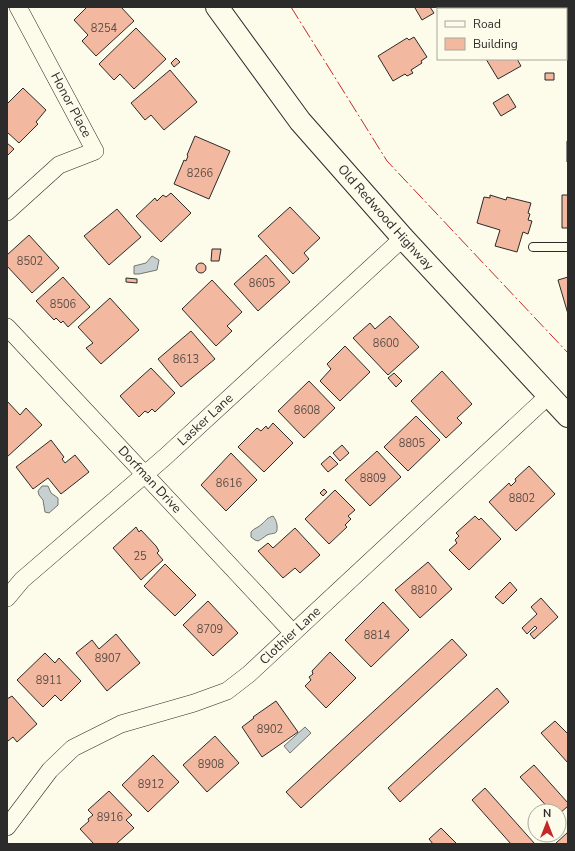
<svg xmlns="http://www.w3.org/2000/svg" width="575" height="851" viewBox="0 0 575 851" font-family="'Nunito Sans',sans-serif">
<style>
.water{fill:#c7d0d0;stroke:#74746e}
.building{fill:#f2b8a0;stroke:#2b2b2b}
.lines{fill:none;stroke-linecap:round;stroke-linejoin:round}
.lane-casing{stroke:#2b2b2b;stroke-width:10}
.street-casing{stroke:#2b2b2b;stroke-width:18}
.secondary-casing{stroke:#2b2b2b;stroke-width:24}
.lane{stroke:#fdfbea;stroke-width:8}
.street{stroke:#fdfbea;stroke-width:17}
.secondary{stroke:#fdfbea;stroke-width:22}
.power{stroke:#c62828;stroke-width:1;stroke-dasharray:14 3 2 3;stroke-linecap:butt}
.labels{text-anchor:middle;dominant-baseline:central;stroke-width:3;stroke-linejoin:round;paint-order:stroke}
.number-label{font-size:11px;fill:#5d4e48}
.street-label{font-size:13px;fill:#2b2b2b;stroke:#fdfbea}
</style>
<rect width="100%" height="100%" fill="#fdfbea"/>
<!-- water -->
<path class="water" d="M152 256 159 260 157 270 139 274H134V266L146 263Z
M42 486H48L51 493 58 498V505L49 513 45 512 43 500 39 495 38 491Z
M273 516C276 520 276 521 277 525 278 536 274 532 267 535 264 537 262 539 258 541L255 540 251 537V532C254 528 258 528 262 524 266 520 267 518 273 516Z
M305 727 311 733 290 753 284 746Z"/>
<!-- building -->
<path class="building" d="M87 7H121L134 21 96 56 82 41 88 35 74 20Z
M416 7H430L434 13 422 20 415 8Z
M136 28 166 59 134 89 120 74 114 80 99 64Z
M414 37 427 57 421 61 422 63 411 70 413 73 407 76 405 74 393 81 378 56 407 38 409 40Z
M176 58 180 62 174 67 171 63Z
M486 59H517L521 66 498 79Z
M170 70 197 102 164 130 151 115 145 120 131 103Z
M545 73H554V80H545Z
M23 88 46 110 36 122 38 124 19 143 7 132V104Z
M508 94 516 107 501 116 493 103Z
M195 136 230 151 209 199 174 184 184 160 186 161 188 156 187 155Z
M567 141H568V162H567Z
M7 143 14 149 7 156Z
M171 193 191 213 161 242 136 216 155 198 157 201 163 195 166 197Z
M490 195 506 200 507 197 531 203 528 213 530 214 528 220 532 221 528 234 523 232 517 252 495 246 500 230 477 223 484 197 490 198Z
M562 195H568V228H562Z
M290 207 320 238 304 253 309 259 293 274 258 236Z
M117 209 141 237 109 265 84 236Z
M29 235 59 268 32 293 7 266V255Z
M212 249H221L219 261H211Z
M266 255 290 282 258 311 234 284Z
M196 268a5 5 0 1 1 10 0a5 5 0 1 1-10 0Z
M63 277 90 307 68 327 63 321 61 323 56 318 54 320 36 301Z
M568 277V314L558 280Z
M126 278 137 279V283L126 282Z
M212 280 242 312 227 326 232 331 216 346 182 309Z
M110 298 139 330 101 364 86 348 93 343 78 327Z
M390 316 419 347 388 375 353 338 370 323 375 329Z
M191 331 215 359 181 387 158 359Z
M345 346 370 372 340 401 320 381 331 369 327 364Z
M151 368 175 393 155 412 152 409 148 413 145 411 139 417 120 396Z
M442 371 472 404 457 418 462 423 446 438 411 401Z
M394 373 402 381 396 387 388 378Z
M309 381 335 408 304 438 278 411Z
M7 401 20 415 26 408 42 425 7 457Z
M416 416 440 440 408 471 384 447Z
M273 423 293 443 264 472 238 447 257 428 261 431 266 426 268 429Z
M51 440 64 457 62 459 65 463 75 455 89 472 61 494 48 478 33 489 16 467Z
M342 445 349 453 340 461 333 453Z
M377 451 401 477 370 506 345 480Z
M231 453 257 480 226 511 201 485Z
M330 456 338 464 328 472 321 464Z
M529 466 555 494 516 531 489 502 509 483 511 486 516 481 515 479Z
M324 489 327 492 323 496 320 493Z
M335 490 355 510 348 516 351 519 345 525 347 527 329 544 305 519Z
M475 516 479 520 481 518 501 539 469 570 449 550 457 543 455 540 459 536 456 533Z
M136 527 139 532 141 530 156 546 159 551 157 553 163 560 141 580 113 548Z
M295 528 320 555 300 573 295 568 283 578 258 551 268 543 273 548Z
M428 562 452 589 420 618 395 590Z
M165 564 196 595 175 616 144 586Z
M510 582 517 590 503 604 495 597Z
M541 598 558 617 534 639 530 634 537 628 535 626 527 634 522 628 537 614 531 607Z
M208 601 238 633 213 656 183 625Z
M383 602 409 630 371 667 345 640Z
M116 634 140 663 107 691 76 653 92 640 99 649Z
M452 639 467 655 301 808 286 792Z
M330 652 356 678 326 708 305 686 311 680 309 677 313 674 312 671Z
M45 653 55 663 59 658 81 681 61 701 55 695 43 707 17 680Z
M497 688 509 702 400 802 388 788Z
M12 696 37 724 17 742 13 737 8 741 7 740V699Z
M276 701 298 732 262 757 242 727 254 718 253 717Z
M555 721 568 734V763L541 733Z
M215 736 239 763 207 792 183 765Z
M153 755 179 782 148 812 122 785Z
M534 765 568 803V806L559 814V811H551L520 777Z
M485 788 535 844H511L472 800Z
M109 791 132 815 126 820 134 828 116 844H94L80 829 89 821 88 819 93 815 88 810Z
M441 828 457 844H433L429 839Z
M568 832V844H555Z"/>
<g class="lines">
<!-- lane casing -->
<g class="lane-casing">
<path id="lane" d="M533 247H568"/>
</g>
<!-- street casing -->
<g class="street-casing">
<g id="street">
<path d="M7 212 59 165 95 151 18 7"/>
<path id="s1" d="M7 327 293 633"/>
<path id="s2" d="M7 598 22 580 165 457 403 238"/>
<path id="s3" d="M7 827 50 770 73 748 121 724 194 703 227 691 249 674 548 396"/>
</g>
</g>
<!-- secondary casing -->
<g class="secondary-casing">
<g id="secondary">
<path id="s4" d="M217 7 300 121 403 238 568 416"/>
</g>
</g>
<!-- lane -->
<use href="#lane" class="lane"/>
<!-- street -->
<use href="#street" class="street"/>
<!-- secondary -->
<use href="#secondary" class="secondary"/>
<!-- power -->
<path class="power" d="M291 7 387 161 568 353"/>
</g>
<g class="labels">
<!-- number labels -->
<g class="number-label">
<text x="104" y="28">8254</text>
<text x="200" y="173">8266</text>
<text x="30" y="261">8502</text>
<text x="262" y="283">8605</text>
<text x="63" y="304">8506</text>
<text x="386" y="343">8600</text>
<text x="186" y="359">8613</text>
<text x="307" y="410">8608</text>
<text x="412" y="443">8805</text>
<text x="373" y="478">8809</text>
<text x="229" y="483">8616</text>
<text x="522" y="498">8802</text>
<text x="140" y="556">25</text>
<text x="424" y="590">8810</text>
<text x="210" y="629">8709</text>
<text x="377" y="635">8814</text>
<text x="108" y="658">8907</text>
<text x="49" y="680">8911</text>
<text x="270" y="729">8902</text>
<text x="211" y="764">8908</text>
<text x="151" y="784">8912</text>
<text x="110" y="817">8916</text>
</g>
<!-- street labels -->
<g class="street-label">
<text transform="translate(71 105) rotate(62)">Honor Place</text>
<text stroke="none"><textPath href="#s4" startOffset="270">Old Redwood Highway</textPath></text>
<text stroke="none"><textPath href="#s2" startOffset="267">Lasker Lane</textPath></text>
<text stroke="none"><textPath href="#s1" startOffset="209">Dorfman Drive</textPath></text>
<text stroke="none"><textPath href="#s3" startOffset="352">Clothier Lane</textPath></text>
</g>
</g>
<!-- border -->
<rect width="575" height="851" fill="none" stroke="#2b2b2b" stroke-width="16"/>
<!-- legend -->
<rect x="437" y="8" width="130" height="52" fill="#fdfbea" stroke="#a9a89e"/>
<rect x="445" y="21" width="20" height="6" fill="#fdfbea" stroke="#a9a89e"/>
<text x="473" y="28" font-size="12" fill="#2b2b2b">Road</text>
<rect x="445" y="38" width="20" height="12" fill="#f2b8a0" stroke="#a9a89e"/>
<text x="473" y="48" font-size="12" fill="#2b2b2b">Building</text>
<!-- north arrow -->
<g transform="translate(547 823)"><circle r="19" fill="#fdfbea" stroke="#a9a89e"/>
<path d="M0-3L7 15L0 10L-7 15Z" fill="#c62828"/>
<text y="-6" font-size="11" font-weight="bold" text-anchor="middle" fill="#2b2b2b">N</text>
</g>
</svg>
